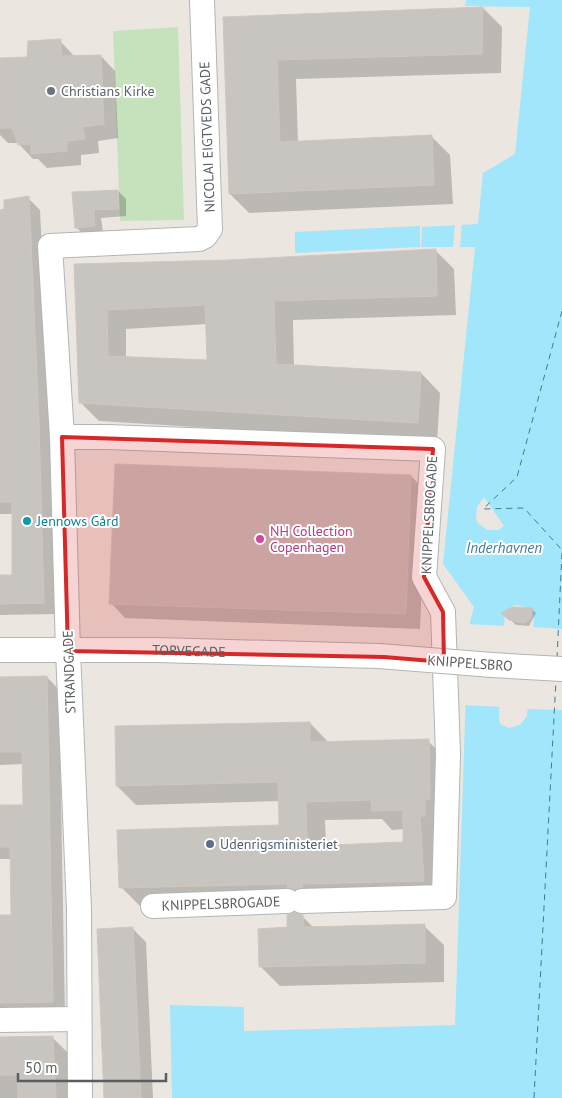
<svg xmlns="http://www.w3.org/2000/svg" width="562" height="1098" viewBox="0 0 562 1098" font-family="'PT Sans',sans-serif">
<style>
.green{fill:#c5e2bd}
.water{fill:#a1e6fb;fill-rule:evenodd}
.pier{fill:#ebe7e0}
.shadow{fill:#0003;fill-rule:evenodd}
.lines{fill:none;stroke-linecap:round;stroke-linejoin:round}
.ferry{stroke:#3b7d9a;stroke-width:1;stroke-dasharray:6 5;stroke-linecap:butt}
.building{fill:#c8c4c0;stroke:#d0c7bf;fill-rule:evenodd}
.minor-casing{stroke:#b1b5b8;stroke-width:26}
.minor{stroke:#fff;stroke-width:24}
.minor-bridge-casing{stroke:#b1b5b8;stroke-width:26;stroke-linecap:butt}
.minor-bridge{stroke:#fff;stroke-width:24}
.marked{fill:#d62828;fill-opacity:0.2;stroke:#d62828;stroke-width:4;stroke-linejoin:round}
.worship-dot{fill:#6b7280;stroke:#fff;stroke-width:2}
.culture-dot{fill:#0f9aa8;stroke:#fff;stroke-width:2}
.hotel-dot{fill:#d1479c;stroke:#fff;stroke-width:2}
.service-dot{fill:#5c6f8a;stroke:#fff;stroke-width:2}
.labels{text-anchor:middle;dominant-baseline:central;stroke-width:4;stroke-linejoin:round;paint-order:stroke}
.worship-label{font-size:14px;fill:#5b616d;stroke:#fff;text-anchor:start}
.street-label{font-size:14px;fill:#595e61;stroke:#fff}
.culture-label{font-size:14px;fill:#0d838f;stroke:#fff;text-anchor:start}
.hotel-label{font-size:14px;fill:#b23c85;stroke:#fff;text-anchor:start}
.service-label{font-size:14px;fill:#4e5e75;stroke:#fff;text-anchor:start}
.water-label{font-size:15px;font-style:italic;fill:#3b7d9a;stroke:#fff}
</style>
<rect width="100%" height="100%" fill="#ebe7e0"/>
<!-- green -->
<path class="green" d="M178 27 184 220 120 221 113 31Z"/>
<!-- water -->
<path class="water" d="M466 0H562V1098H172L170 1005 244 1007V1031L455 1025 468 630 474 607 443 564 475 247H421L422 227 478 224 483 173 515 154 530 7 465 6ZM514 605C524 606 532 607 534 618L527 716 520 725 509 728 500 724 499 716 505 612Z
M420 226V247L295 253V232Z"/>
<!-- pier -->
<path class="pier" d="M462 222 460 249H453L455 223Z
M484 497 504 526 498 530H487L479 524 476 519 477 507Z
M467 624 507 626 502 707 463 705Z
M531 627 562 629V710L525 709Z"/>
<!-- shadow -->
<path class="shadow" d="M483 8 502 27 501 73 296 79 298 142 431 136 450 155 453 204 249 213 230 194 224 18Z
M60 41 75 57 101 56 115 71 118 138 98 141 99 153 81 155V165L47 168 38 159H33L18 143H8L0 135V59L28 58Z
M118 191 126 199V216L101 218 103 233 84 235 76 227 73 193Z
M28 198 40 210 51 436 55 614 0 615V577L13 576V514H0V210Z
M435 250 454 269 456 315 293 320 294 366 421 373 440 393 437 442 99 421 80 402 75 265 228 261ZM207 324 209 361 126 358V329Z
M411 476 426 491 420 629 125 618 111 603Z
M532 609 536 613 529 626 516 625 503 613Z
M47 677 59 690 65 1014 0 1010V916H12L11 859H0V806H24L23 764 0 765V678Z
M310 723 329 743 428 741 447 760 442 900 140 906 121 887 281 827 280 801 136 805 117 786ZM382 819 392 830 404 829 405 843 326 846 325 820Z
M302 916 314 928 424 926 444 945V982L280 986 260 966Z
M133 929 146 942 153 1098H105Z
M0 1038H53L67 1052 69 1098H0Z"/>
<g class="lines">
<!-- ferry -->
<path class="ferry" d="M562 311 517 477 483 509 524 508 562 550
M557 658 562 552
M534 1098 556 679"/>
</g>
<!-- building -->
<path class="building" d="M483 7 482 54 277 60 280 142 432 135 434 185 229 194 223 17Z
M61 39V56L101 55 104 124 83 127 85 139 67 141V151L31 154V144L18 145 12 128H0V58L27 57 28 41Z
M118 190 119 209 94 210 95 226 75 228 72 192Z
M29 196 39 423 44 603 0 604V575H12V502H0V210H4V200Z
M436 249 437 296 274 301 276 364 421 372 418 423 79 403 74 264 228 260ZM205 305 207 360 108 356 107 310Z
M115 464 411 475 406 614 109 604Z
M512 607 533 608 530 619 525 623 509 620 501 613Z
M47 676 53 1002 0 1003V915H11L10 847H0V805H23L22 752H0V677Z
M310 722V742L429 739 430 799H425V816H420L424 881 302 884V887L294 890 287 887V884L119 888 117 830 279 825 278 782 116 786 115 726ZM371 800 372 811 403 810V842L307 846 306 802Z
M295 912 303 915 304 927 425 924V963L259 967 258 929 287 927V915Z
M133 927 141 1098H104L97 929Z
M53 1036 56 1098H18V1075H0V1037Z"/>
<g class="lines">
<!-- minor casing -->
<g class="minor-casing">
<g id="minor">
<path d="M62 437H107L433 449 424 577 443 612 448 754 444 897 302 901"/>
<path id="s1" d="M0 650H157L379 656"/>
<path d="M492 665 562 669"/>
<path id="s2" d="M153 906 287 901"/>
<path d="M0 1020 79 1019"/>
<path d="M80 1098 79 909 68 651 62 437 50 246 199 239 205 236 210 229 202 0"/>
</g>
</g>
<!-- minor -->
<use href="#minor" class="minor"/>
<!-- minor-bridge casing -->
<g class="minor-bridge-casing">
<path id="minor-bridge" d="M379 656 492 665"/>
</g>
<!-- minor-bridge -->
<use href="#minor-bridge" class="minor-bridge"/>
</g>
<!-- marked area -->
<path class="marked" d="M62 437 433 449 424 577 443 612 444 662 384 657 68 651Z"/>
<!-- markers -->
<circle class="worship-dot" cx="51" cy="91" r="5"/>
<circle class="culture-dot" cx="27" cy="521" r="5"/>
<circle class="hotel-dot" cx="260" cy="539" r="5"/>
<circle class="service-dot" cx="210" cy="844" r="5"/>
<g class="labels">
<!-- worship labels -->
<g class="worship-label">
<text x="61" y="91">Christians Kirke</text>
</g>
<!-- street labels -->
<g class="street-label">
<text transform="translate(207 137) rotate(-92)">NICOLAI EIGTVEDS GADE</text>
<text transform="translate(429 515) rotate(-87)">KNIPPELSBROGADE</text>
<text stroke="none"><textPath href="#s1" startOffset="189">TORVEGADE</textPath></text>
<text transform="translate(470 663) rotate(4)">KNIPPELSBRO</text>
<text transform="translate(69 672) rotate(-92)">STRANDGADE</text>
<text stroke="none"><textPath href="#s2" startOffset="68">KNIPPELSBROGADE</textPath></text>
</g>
<!-- culture labels -->
<g class="culture-label">
<text x="37" y="521">Jennows Gård</text>
</g>
<!-- hotel labels -->
<g class="hotel-label">
<text x="270" y="531">NH Collection<tspan x="270" dy="16">Copenhagen</tspan></text>
</g>
<!-- service labels -->
<g class="service-label">
<text x="220" y="844">Udenrigsministeriet</text>
</g>
<!-- water labels -->
<g class="water-label">
<text x="504" y="547">Inderhavnen</text>
</g>
</g>
<!-- scale -->
<path d="M18 1073v8h148v-8" fill="none" stroke="#595e61" stroke-width="2.5"/>
<text x="25" y="1073" font-size="15" fill="#595e61" stroke="#ffffff" stroke-width="4" paint-order="stroke">50 m</text>
</svg>
